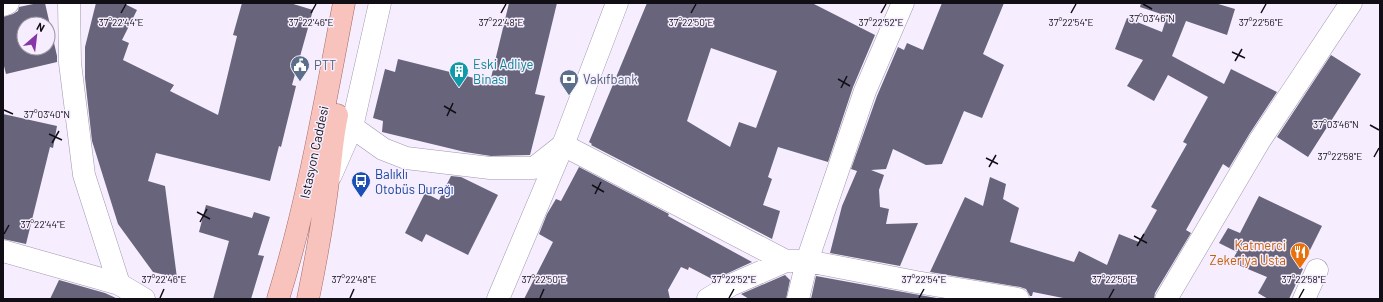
<svg xmlns="http://www.w3.org/2000/svg" width="1383" height="302" viewBox="0 0 1383 302" font-family="Barlow,sans-serif">
<style>
.building{fill:#67647c;fill-rule:evenodd}
.lines{fill:none;stroke-linecap:round;stroke-linejoin:round}
.street-casing{stroke:#a396af;stroke-width:23}
.secondary-casing{stroke:#a396af;stroke-width:23}
.primary-casing{stroke:#a46a66;stroke-width:23}
.street{stroke:#fff;stroke-width:22}
.secondary{stroke:#fff;stroke-width:22}
.primary{stroke:#f8c3bd;stroke-width:22}
.ticks{fill:none;stroke:#120e16;stroke-width:1.5}
.labels{text-anchor:middle;dominant-baseline:central;stroke-width:3;stroke-linejoin:round;paint-order:stroke}
.culture-label{font-size:13px;fill:#0d838f;stroke:#f6eefe;text-anchor:start}
.service-label{font-size:13px;fill:#4e5e75;stroke:#f6eefe;text-anchor:start}
.street-label{font-size:13px;fill:#120e16;stroke:#f6eefe}
.transit-label{font-size:13px;fill:#164399;stroke:#f6eefe;text-anchor:start}
.food-label{font-size:13px;fill:#c56008;stroke:#f6eefe;text-anchor:end}
.ticks-label{font-size:10px;text-anchor:middle;fill:#120e16;stroke:#f6eefe;stroke-width:3;stroke-linejoin:round;paint-order:stroke}
</style>
<rect width="100%" height="100%" fill="#f6eefe"/>
<!-- building -->
<path class="building" d="M38 3H45L57 56V62L6 74 3 62V17L13 14 18 11 19 7ZM24 24H48V48H24Z
M96 3H123L137 10 122 40 129 43 123 60 174 85 170 91 218 115 237 36 233 35 242 3H290L313 10 292 85 296 86 281 147 279 146 270 181 156 153 148 181 165 186 177 278 153 272 118 224 92 141 85 78V47Z
M509 3H557L535 94 545 96 530 155 491 156 465 152 382 132 383 121 373 118 385 69 395 72 398 59 490 82Z
M647 3H812L875 35 853 87 828 162 778 147 768 177 772 179 763 205 780 211 772 239 591 145 592 144 589 142ZM711 48 777 71 756 128 739 122 730 147 687 121Z
M942 3H1004L983 54 1004 65 982 118 964 111 942 164 926 165 893 149 886 169 871 170 884 175 879 190 880 207 889 209 886 224 918 223 900 266 830 253 842 206 857 171 851 169 877 96 898 47 904 50 907 43 923 50Z
M1141 3H1215L1235 9 1227 35 1186 21 1172 56 1224 84 1231 69 1277 92 1250 133 1229 168 1223 164 1186 230 1191 233 1155 293 1154 299H1068L1033 292 1032 296H1030L1026 289 1020 287 930 272 965 197 983 206 990 177 1006 184 1003 199 1019 208 1010 242 1074 262 1079 251 1107 265 1119 234 1139 242 1157 210 1151 207 1187 144 1183 142 1208 97 1168 75 1154 101 1127 86 1143 60 1115 49 1127 18 1162 32 1167 16 1140 7Z
M1331 55 1361 74 1308 157 1277 137Z
M3 114 57 126 53 148 50 147 26 244 3 239Z
M579 167 669 214 668 216 752 262 726 274 714 280 689 267 688 270 681 267 668 290 670 299H524L553 242 539 234 547 214 556 199 561 201Z
M451 176 461 177 498 195 468 255 426 234 422 242 405 233 425 193 439 200Z
M1259 196 1322 226 1301 268 1303 269 1289 299H1268L1258 293 1267 277 1231 262 1237 252 1219 243 1228 228 1240 233Z
M206 205 252 218 254 212 270 217 258 255 264 256 251 299H213L229 241 199 232Z
M785 275 790 280 786 299H749L741 294Z
M816 276 914 294 942 299H811Z
M59 280 105 293 118 299H50Z"/>
<g class="lines">
<!-- street casing -->
<g class="street-casing">
<path id="street" d="M69 3 70 63 84 175 119 284
M352 127 383 149 406 158 490 168H534L563 145 786 261H807L916 282 1018 299
M3 251 119 284 144 299
M498 299 563 145 617 3
M708 299 731 285 786 261
M798 299 807 261 865 91 903 3
M1166 299 1260 140 1351 3
M1304 299 1317 270"/>
</g>
<!-- secondary casing -->
<g class="secondary-casing">
<path id="secondary" d="M3 5 8 3
M331 175 352 127 380 3"/>
</g>
<!-- primary casing -->
<g class="primary-casing">
<path id="primary" d="M278 299C308 202 325 102 344 3
M308 299C316 260 323 221 328 181 331 159 332 137 337 115"/>
</g>
<!-- street -->
<use href="#street" class="street"/>
<!-- secondary -->
<use href="#secondary" class="secondary"/>
<!-- primary -->
<use href="#primary" class="primary"/>
</g>
<!-- ticks -->
<path class="ticks" d="M1143 4 1152 9M121 13 126 4M311 13 316 4M501 13 506 4M691 13 696 4M881 13 886 4M1071 13 1076 4M1261 13 1266 4M1232 52 1245 58M1235 61 1242 49M838 79 850 86M841 88 847 76M444 106 456 113M4 110 13 114M447 116 453 103M1370 125 1379 130M49 134 62 140M52 143 59 131M1374 157 1379 148M986 158 998 164M989 167 996 155M592 185 604 192M595 194 601 182M197 212 210 219M200 222 207 209M4 234 9 225M1134 236 1147 243M1137 246 1144 234M160 298 164 289M350 298 354 289M540 298 544 289M729 298 734 289M919 298 924 289M1109 298 1114 289M1299 298 1304 289"/>
<!-- icons -->
<defs>
<g id="civic-pin" transform="scale(1)"><path d="M0 17L-7.5 6A9.5 9.5 0 1 1 7.5 6Z" fill="#5c6f8a" stroke="#f6eefe"/><path d="M-.6-6.5H3V-4.5H.6V-3L4-1V1h2V6H-6V1h2V-1L-.6-3ZM-1.2 2.5V6h2.4V2.5Z" fill="#fff"/></g>
<g id="building-pin" transform="scale(1)"><path d="M0 17L-7.5 6A9.5 9.5 0 1 1 7.5 6Z" fill="#0f9aa8" stroke="#f6eefe"/><path d="M-4-6H4V6H1V3H-1V6H-4ZM-2.5-4.3h1.7v1.8h-1.7ZM.8-4.3h1.7v1.8H.8ZM-2.5-1h1.7V.8h-1.7ZM.8-1h1.7V.8H.8Z" fill="#fff"/></g>
<g id="bank-pin" transform="scale(1)"><path d="M0 17L-7.5 6A9.5 9.5 0 1 1 7.5 6Z" fill="#5c6f8a" stroke="#f6eefe"/><path d="M-6-4H6V4H-6ZM0-2.3a2.3 2.3 0 1 0 0 4.6a2.3 2.3 0 1 0 0-4.6Z" fill="#fff"/></g>
<g id="bus-pin" transform="scale(1)"><path d="M0 17L-7.5 6A9.5 9.5 0 1 1 7.5 6Z" fill="#1a4fb4" stroke="#f6eefe"/><path d="M-5-6H5V4H4V6H2V4H-2V6H-4V4H-5ZM-3.5-4V0h7V-4ZM-3.5 1.2v1.5H-2V1.2ZM2 1.2v1.5H3.5V1.2Z" fill="#fff"/></g>
<g id="restaurant-pin" transform="scale(1)"><path d="M0 17L-7.5 6A9.5 9.5 0 1 1 7.5 6Z" fill="#e8710a" stroke="#f6eefe"/><path d="M-5-6h1v4h1v-4h1v4h1v-4h1v5L-1.5 .5V6h-2V.5L-5-1ZM5-6V6H3V1.5H1.5Q1.5-4 5-6Z" fill="#fff"/></g>
</defs>
<g fill-rule="evenodd">
<use href="#civic-pin" x="300" y="65"/>
<use href="#building-pin" x="459" y="71"/>
<use href="#bank-pin" x="569" y="79"/>
<use href="#bus-pin" x="361" y="181"/>
<use href="#restaurant-pin" x="1300" y="252"/>
</g>
<g class="labels">
<!-- culture labels -->
<g class="culture-label">
<text x="473" y="64">Eski Adliye<tspan x="473" dy="15">Binası</tspan></text>
</g>
<!-- service labels -->
<g class="service-label">
<text x="314" y="65">PTT</text>
<text x="583" y="79">Vakıfbank</text>
</g>
<!-- street labels -->
<g class="street-label">
<text transform="translate(314 152) rotate(-78)">Istasyon Caddesi</text>
</g>
<!-- transit labels -->
<g class="transit-label">
<text x="375" y="174">Balıklı<tspan x="375" dy="15">Otobüs Durağı</tspan></text>
</g>
<!-- food labels -->
<g class="food-label">
<text x="1286" y="245">Katmerci<tspan x="1286" dy="15">Zekeriya Usta</tspan></text>
</g>
</g>
<g class="ticks-label">
<text x="1152" y="22">37°03'46"N</text>
<text x="121" y="26">37°22'44"E</text>
<text x="311" y="26">37°22'46"E</text>
<text x="501" y="26">37°22'48"E</text>
<text x="691" y="26">37°22'50"E</text>
<text x="881" y="26">37°22'52"E</text>
<text x="1071" y="26">37°22'54"E</text>
<text x="1261" y="26">37°22'56"E</text>
<text x="47" y="118">37°03'40"N</text>
<text x="1336" y="128">37°03'46"N</text>
<text x="1340" y="160">37°22'58"E</text>
<text x="43" y="228">37°22'44"E</text>
<text x="164" y="283">37°22'46"E</text>
<text x="354" y="283">37°22'48"E</text>
<text x="544" y="283">37°22'50"E</text>
<text x="734" y="283">37°22'52"E</text>
<text x="924" y="283">37°22'54"E</text>
<text x="1114" y="283">37°22'56"E</text>
<text x="1304" y="283">37°22'58"E</text>
</g>
<!-- border -->
<rect width="1383" height="302" fill="none" stroke="#120e16" stroke-width="8"/>
<!-- north arrow -->
<g transform="translate(36 36) rotate(28)"><circle r="19" fill="#f6eefe" stroke="#9b94a1"/>
<path d="M0-3L7 15L0 10L-7 15Z" fill="#8736a6"/>
<text y="-6" font-size="11" font-weight="bold" text-anchor="middle" fill="#120e16">N</text>
</g>
</svg>
